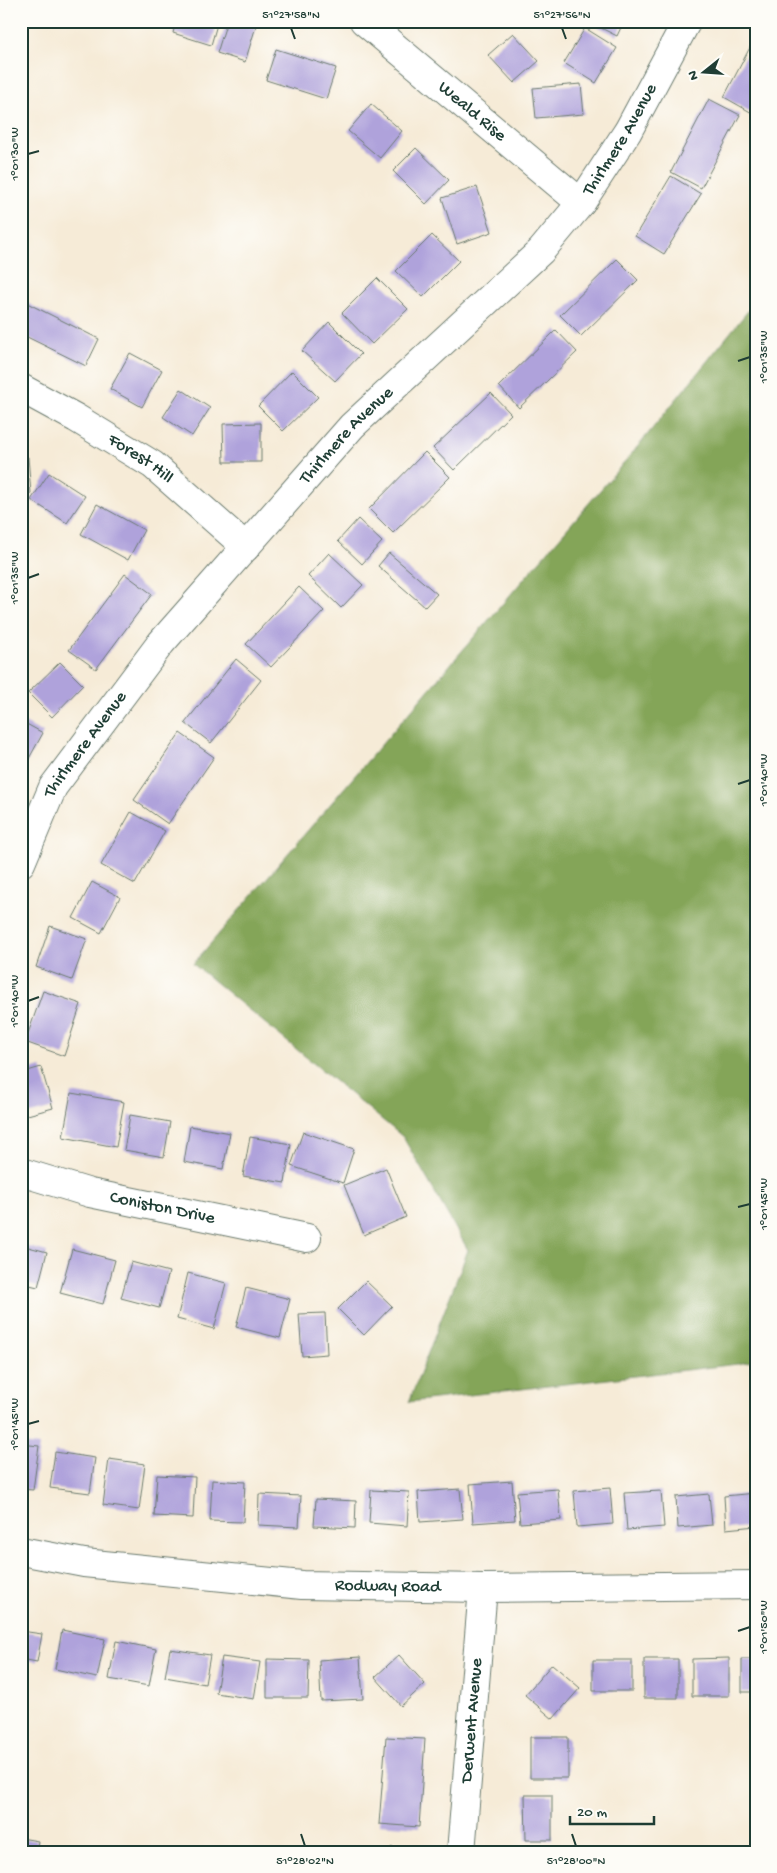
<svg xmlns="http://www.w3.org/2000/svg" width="777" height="1873" viewBox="0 0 777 1873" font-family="'Gochi Hand',sans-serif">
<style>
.forest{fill:#84a559;stroke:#527146}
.building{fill:#afa2db}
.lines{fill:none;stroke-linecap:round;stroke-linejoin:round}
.minor-casing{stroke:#6a7a6d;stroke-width:30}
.minor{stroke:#fff;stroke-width:28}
.ticks{fill:none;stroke:#1f3d34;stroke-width:2}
.labels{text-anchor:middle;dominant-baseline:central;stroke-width:4;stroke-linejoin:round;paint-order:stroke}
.street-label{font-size:18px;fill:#1f3d34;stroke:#fdfcf7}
.neatline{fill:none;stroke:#1f3d34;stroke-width:2}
.ticks-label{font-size:12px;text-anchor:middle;fill:#1f3d34}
</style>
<rect width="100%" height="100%" fill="#fdfcf7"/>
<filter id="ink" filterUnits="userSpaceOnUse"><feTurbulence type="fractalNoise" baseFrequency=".02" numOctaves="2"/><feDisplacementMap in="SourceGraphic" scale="10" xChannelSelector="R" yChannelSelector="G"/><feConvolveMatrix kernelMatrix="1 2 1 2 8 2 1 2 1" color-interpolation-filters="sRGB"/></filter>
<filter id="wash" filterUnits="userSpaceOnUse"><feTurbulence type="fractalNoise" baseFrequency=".0096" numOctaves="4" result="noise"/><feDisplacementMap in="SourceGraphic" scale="20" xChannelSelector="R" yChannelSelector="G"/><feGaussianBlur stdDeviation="1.12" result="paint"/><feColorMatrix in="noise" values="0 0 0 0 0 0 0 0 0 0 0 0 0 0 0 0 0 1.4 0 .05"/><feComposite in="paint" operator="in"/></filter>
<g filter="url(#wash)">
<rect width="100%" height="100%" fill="#f6ebd7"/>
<!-- forest -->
<path class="forest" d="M756 301V1360L738 1364 409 1402 468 1250 403 1137 193 964 639 445Z"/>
<g id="blocks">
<!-- building -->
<path class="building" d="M176 21H218L211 45 173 33Z
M227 21H252L257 23 245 62 217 53Z
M594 21H624L617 36 593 24Z
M585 28 617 48 596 83 564 63Z
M513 33 539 61 514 83 488 55Z
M756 36V111L754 114 724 97Z
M276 49 336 68 326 99 266 80Z
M581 84 584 114 536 118 533 88Z
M709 99 740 115 701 188 671 172Z
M371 104 402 131 380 158 348 131Z
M416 148 449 180 426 204 393 171Z
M671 176 701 194 664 254 635 236Z
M477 187 492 232 457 244 442 198Z
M432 235 459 261 423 297 396 271Z
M617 259 638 280 581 336 560 315Z
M377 278 408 309 372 344 342 313Z
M21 300 99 339 86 366 21 334Z
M329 322 361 354 335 381 302 351Z
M556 330 577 352 519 408 499 386Z
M130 353 162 370 142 407 110 389Z
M292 371 318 397 283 431 258 406Z
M181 389 210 408 192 436 163 417Z
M491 393 511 414 454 470 433 448Z
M261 423V462H224L223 424Z
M425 452 450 477 393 533 369 509Z
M21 457H28L31 494H21Z
M49 473 85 496 67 523 31 500Z
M97 504 144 530 128 560 81 534Z
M358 519 382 542 362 564 338 541Z
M329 553 363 585 341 608 308 576Z
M389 553 437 594 425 607 378 566Z
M125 574 152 594 96 669 69 650Z
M299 587 324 611 271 667 246 644Z
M236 659 261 680 211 743 185 723Z
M60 662 83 685 52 717 28 693Z
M21 721 43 733 21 773Z
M180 733 214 757 168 824 134 800Z
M131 812 165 831 135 884 101 865Z
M92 882 120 897 101 933 73 918Z
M50 926 87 939 72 980 36 967Z
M43 991 81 1004 64 1056 25 1042Z
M41 1067 53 1108 24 1116 21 1105V1073Z
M71 1093 124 1102 116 1147 63 1137Z
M130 1115 170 1122 164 1157 124 1150Z
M190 1126 230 1133 223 1169 184 1162Z
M303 1132 354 1149 343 1183 291 1166Z
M250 1137 291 1144 285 1183 243 1176Z
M386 1168 406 1217 364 1235 344 1185Z
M21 1245 47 1252 38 1287 21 1283Z
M72 1249 115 1260 103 1304 60 1293Z
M131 1262 169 1272 159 1308 121 1298Z
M188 1273 226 1283 214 1329 177 1319Z
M366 1281 392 1306 364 1335 338 1309Z
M246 1288 290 1299 280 1338 236 1327Z
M325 1313 327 1354 302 1356 299 1314Z
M21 1444 39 1446 33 1490 21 1489Z
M55 1452 95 1458 90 1493 50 1488Z
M109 1459 145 1464 139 1510 103 1505Z
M157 1475 195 1477 193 1518 154 1516Z
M212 1480 245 1482 243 1522 210 1521Z
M512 1481 515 1520 473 1523 470 1484Z
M610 1488 613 1524 577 1527 574 1491Z
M460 1489 463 1519 420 1522 418 1492Z
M558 1489 561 1520 520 1523 517 1492Z
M371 1490 409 1492 407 1526 369 1523Z
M661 1491 664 1527 627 1530 624 1493Z
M756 1493V1526L726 1529 724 1496Z
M259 1494 301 1496 299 1527 258 1525Z
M709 1494 712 1525 678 1528 676 1497Z
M316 1499 356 1501 355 1528 314 1526Z
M62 1630 105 1639 97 1678 55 1669Z
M21 1631 42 1634 37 1662 21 1659Z
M116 1641 156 1649 149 1686 109 1679Z
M170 1649 210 1655 205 1684 165 1677Z
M399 1655 425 1684 401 1706 375 1677Z
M222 1657 260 1662 254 1699 216 1693Z
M360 1657 363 1699 321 1701 319 1660Z
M729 1658V1696H692V1659Z
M267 1659 309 1660 308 1698H267Z
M644 1659H678V1698H644Z
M742 1659H756V1692H742Z
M593 1660H632V1691H593Z
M552 1664 580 1688 553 1719 525 1695Z
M386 1737 425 1739 419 1827 379 1824Z
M530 1737H568V1778H530Z
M525 1795H552V1840H526Z
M21 1838 38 1841 36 1852H21Z
M392 1847 396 1852H386Z"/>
</g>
</g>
<g filter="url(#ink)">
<use href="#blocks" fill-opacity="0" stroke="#6a7a6d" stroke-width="1"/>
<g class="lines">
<!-- minor casing -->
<g class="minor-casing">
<g id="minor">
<path id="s1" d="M364 21 581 203"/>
<path id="s2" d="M21 388 76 418 153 465 246 547"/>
<path id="s3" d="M21 863 53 787 161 643 352 426 541 251 581 203 628 131 687 21"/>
<path id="s4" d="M21 1172 90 1193 307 1238"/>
<path id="s5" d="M21 1551 84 1563 302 1585 483 1588 756 1585"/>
<path id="s6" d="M461 1852 483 1588"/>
</g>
</g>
<!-- minor -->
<use href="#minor" class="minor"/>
</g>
</g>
<!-- ticks -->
<path class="ticks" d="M291 28 295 39M562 28 566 39M28 154 39 151M738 361 750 357M28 578 39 574M738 784 750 780M28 1001 39 997M738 1207 750 1204M28 1424 39 1421M738 1631 750 1627M301 1834 305 1846M572 1834 576 1846"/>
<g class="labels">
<!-- street labels -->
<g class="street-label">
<text stroke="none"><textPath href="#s1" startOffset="141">Weald Rise</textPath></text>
<text stroke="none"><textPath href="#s3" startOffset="946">Thirlmere Avenue</textPath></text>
<text stroke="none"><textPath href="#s3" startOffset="541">Thirlmere Avenue</textPath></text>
<text stroke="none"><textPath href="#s2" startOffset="139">Forest Hill</textPath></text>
<text stroke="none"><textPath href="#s3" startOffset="136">Thirlmere Avenue</textPath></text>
<text stroke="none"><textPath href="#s4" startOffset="146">Coniston Drive</textPath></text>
<text stroke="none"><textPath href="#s5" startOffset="369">Rodway Road</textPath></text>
<text stroke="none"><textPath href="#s6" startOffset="132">Derwent Avenue</textPath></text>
</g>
</g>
<!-- margin -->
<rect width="777" height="1873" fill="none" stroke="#fdfcf7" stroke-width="55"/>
<!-- north arrow -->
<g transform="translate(704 72) rotate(253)" stroke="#fdfcf7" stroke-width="4" paint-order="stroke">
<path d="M0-4L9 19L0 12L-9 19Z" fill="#1f3d34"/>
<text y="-8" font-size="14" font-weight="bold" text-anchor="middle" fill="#1f3d34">N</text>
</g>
<!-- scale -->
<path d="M570 1816v8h84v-8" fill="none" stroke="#1f3d34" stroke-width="2.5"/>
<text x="577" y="1816" font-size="15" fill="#1f3d34" stroke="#fdfcf7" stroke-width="4" paint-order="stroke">20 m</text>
<rect x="28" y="28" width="722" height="1818" class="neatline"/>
<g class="ticks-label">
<text x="291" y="18">51°27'58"N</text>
<text x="562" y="18">51°27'56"N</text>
<text transform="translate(14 154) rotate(-90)" y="4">1°01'30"W</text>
<text transform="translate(763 357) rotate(-90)" y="4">1°01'35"W</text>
<text transform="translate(14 578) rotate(-90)" y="4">1°01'35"W</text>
<text transform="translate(763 780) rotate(-90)" y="4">1°01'40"W</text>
<text transform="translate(14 1001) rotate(-90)" y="4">1°01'40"W</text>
<text transform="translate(763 1204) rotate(-90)" y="4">1°01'45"W</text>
<text transform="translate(14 1424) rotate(-90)" y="4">1°01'45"W</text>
<text transform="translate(763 1627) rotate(-90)" y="4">1°01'50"W</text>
<text x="305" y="1864">51°28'02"N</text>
<text x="576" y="1864">51°28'00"N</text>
</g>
</svg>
